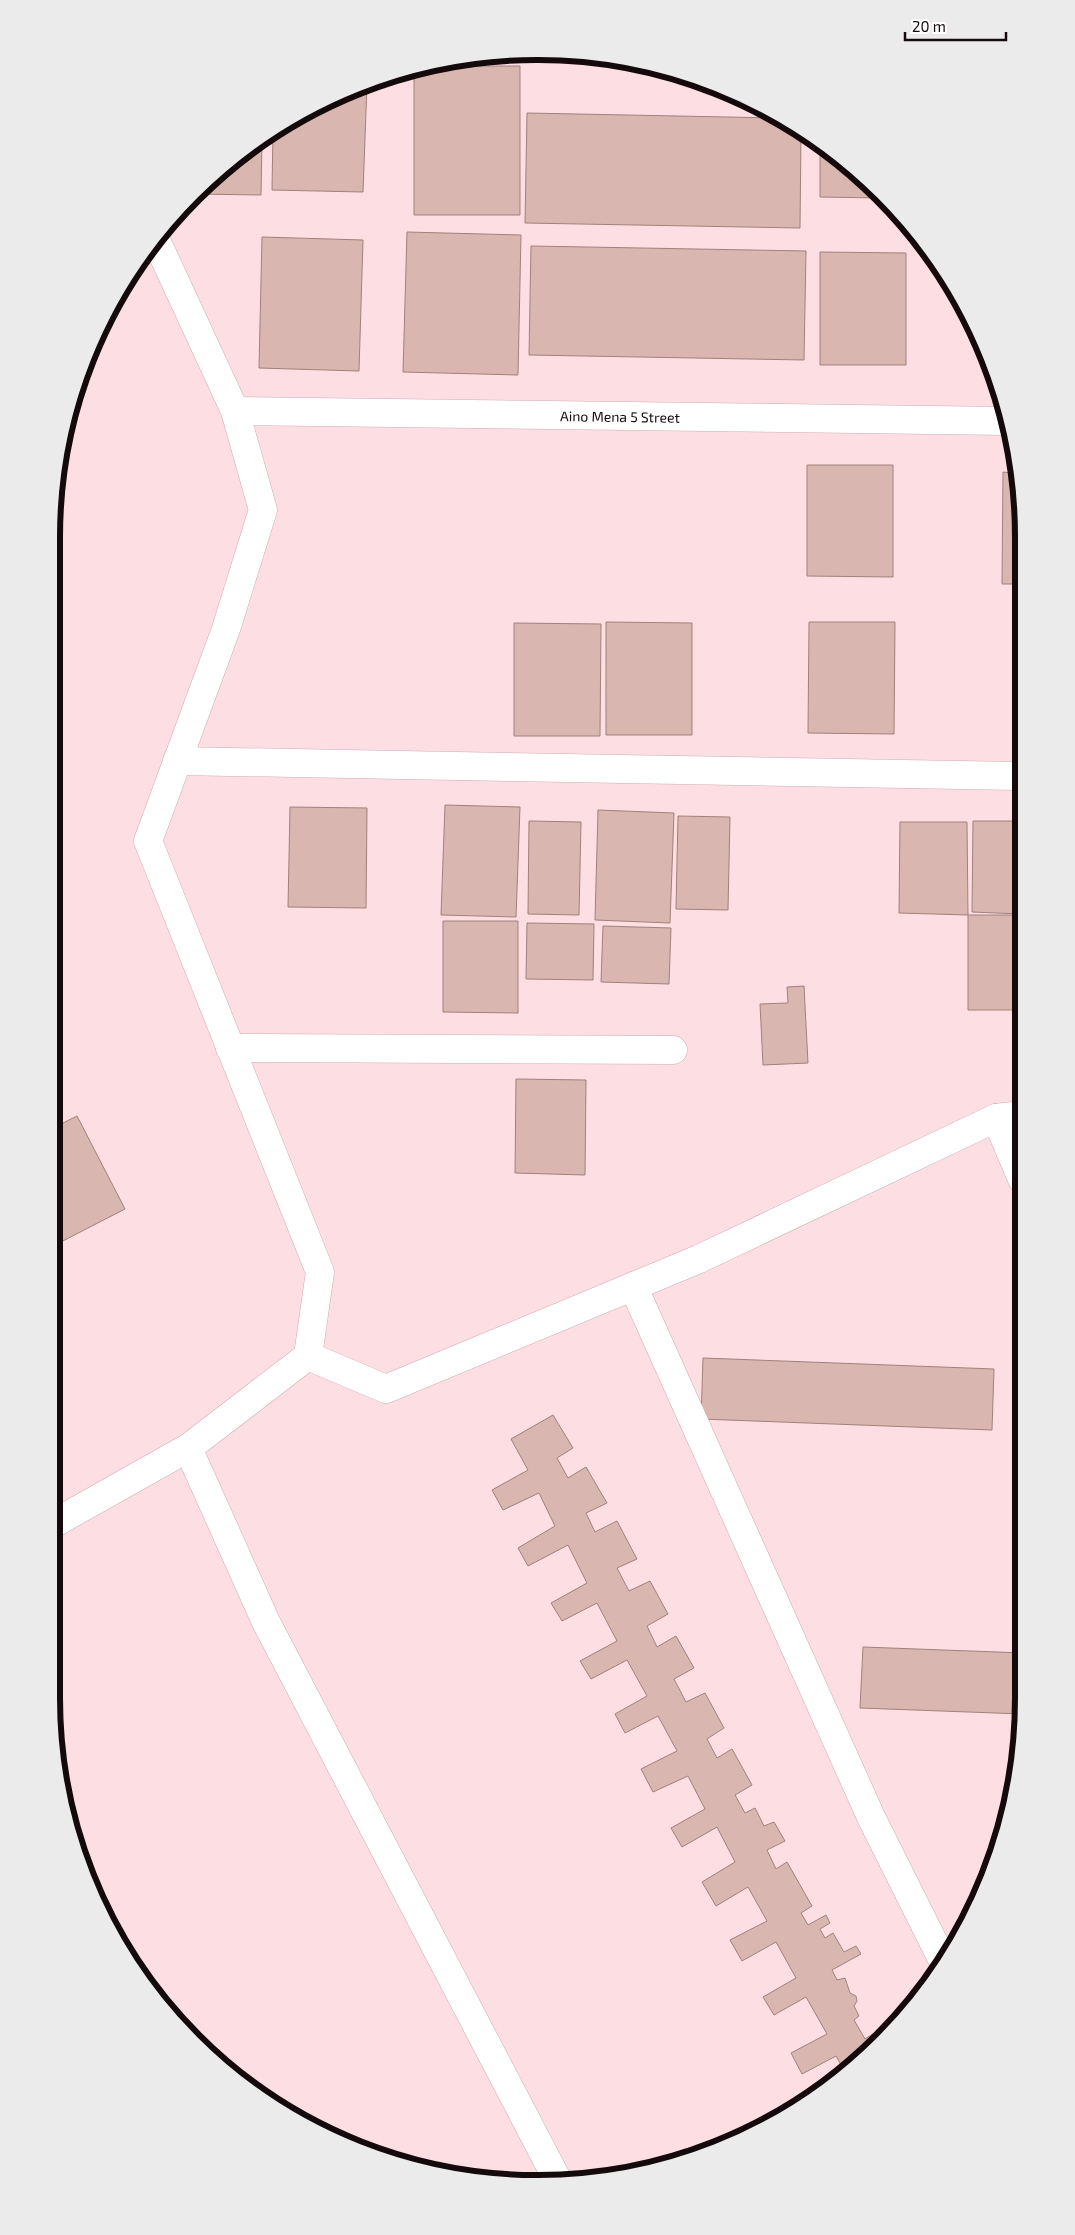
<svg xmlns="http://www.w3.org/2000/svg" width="1075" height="2235" viewBox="0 0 1075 2235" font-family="'Exo 2',sans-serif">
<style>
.building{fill:#d9b6b0;stroke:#a2817b}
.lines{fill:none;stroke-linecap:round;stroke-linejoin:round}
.street-casing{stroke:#cfacb3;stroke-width:29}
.street{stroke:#fff;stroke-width:28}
.labels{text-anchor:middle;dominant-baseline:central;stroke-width:4;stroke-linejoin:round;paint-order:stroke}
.street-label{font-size:14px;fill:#14090b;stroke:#fff}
.rim{fill:none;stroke:#14090b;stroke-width:6}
</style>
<rect width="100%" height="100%" fill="#fcdee3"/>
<!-- building -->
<path class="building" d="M426 66H520V215H414V69Z
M367 84 363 192 272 190 273 130 352 88Z
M527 113 776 118 801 133 800 228 525 223Z
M262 137 261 195 194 194V193Z
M820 144 834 152 880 198 820 197Z
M407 232 521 235 518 375 403 372Z
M262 237 363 240 359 371 259 368Z
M531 246 806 251 804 360 529 355Z
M820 252 906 253V365H820Z
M807 465H893V577L807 576Z
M1003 472 1020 474V584H1002Z
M606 622 692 623V735H606Z
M809 622H895L894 734 808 733Z
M514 623 601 624 600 736H514Z
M445 805 520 807 516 917 441 915Z
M290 807 367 808 366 908 288 907Z
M598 810 674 813 670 923 595 920Z
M678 816 730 817 728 910 676 909Z
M529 821 581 822 579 915 528 914Z
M973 821H1021V914L972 912Z
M900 822H967L968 915 899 913Z
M968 915H1021V1010H968Z
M443 921H518V1013L443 1012Z
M527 923 594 924 593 980 526 979Z
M603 926 671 928 669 984 601 982Z
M804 986 808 1063 763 1065 760 1004 788 1003 787 987Z
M516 1079 586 1080 585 1175 515 1173Z
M77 1116 125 1209 51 1247V1129Z
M703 1358 994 1369 992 1430 701 1419Z
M553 1415 573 1448 557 1458 568 1478 586 1467 607 1503 586 1513 595 1532 617 1521 637 1559 617 1568 629 1591 650 1581 668 1614 647 1626 657 1647 676 1636 694 1668 674 1679 686 1702 705 1693 724 1728 707 1739 717 1758 732 1749 752 1785 735 1795 745 1813 755 1808 764 1826 774 1822 785 1841 767 1850 776 1869 787 1862 812 1906 801 1913 808 1925 826 1915 830 1923 820 1929 825 1938 833 1933 844 1952 856 1946 861 1954 832 1970 837 1980 845 1978 850 1993 856 1996 857 2001 854 2006 859 2016 854 2020 865 2039 874 2033 878 2041 845 2072 836 2056 802 2074 791 2053 827 2034 806 1997 774 2015 763 1997 796 1978 776 1942 742 1961 730 1940 767 1921 748 1887 716 1906 702 1882 735 1862 717 1827 682 1847 671 1828 705 1809 688 1776 653 1792 641 1769 677 1751 658 1716 625 1733 615 1714 647 1696 627 1660 591 1679 580 1661 617 1641 597 1603 562 1621 551 1603 587 1583 568 1545 528 1566 518 1548 555 1526 539 1493 503 1510 492 1490 528 1470 511 1439Z
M863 1647 1024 1653 1022 1714 860 1708Z"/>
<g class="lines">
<!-- street casing -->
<g class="street-casing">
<g id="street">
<path id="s1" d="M235 411 1006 421"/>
<path d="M177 761 1021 776"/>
<path d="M230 1048 673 1050"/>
<path d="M996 1118 1022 1179"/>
<path d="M633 1286 871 1817 944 1963"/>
<path d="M308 1356 386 1389 699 1259 996 1118 1022 1115"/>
<path d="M188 1448 266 1622 558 2181"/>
<path d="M51 1525 188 1448 308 1356 320 1272 148 841 226 629 263 510 235 411 156 240"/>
</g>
</g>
<!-- street -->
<use href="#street" class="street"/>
</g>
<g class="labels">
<!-- street labels -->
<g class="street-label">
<text stroke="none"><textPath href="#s1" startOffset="385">Aino Mena 5 Street</textPath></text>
</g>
</g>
<!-- crop -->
<path d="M0 0H1075V2235H0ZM537 60H538A477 477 0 0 1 1015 537V1698A477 477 0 0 1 538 2175H537A477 477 0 0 1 60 1698V537A477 477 0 0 1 537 60Z" fill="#ecebeb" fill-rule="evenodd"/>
<path class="rim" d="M537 60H538A477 477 0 0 1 1015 537V1698A477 477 0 0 1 538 2175H537A477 477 0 0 1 60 1698V537A477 477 0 0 1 537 60Z"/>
<!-- scale -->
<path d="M905 32v8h101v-8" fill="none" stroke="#14090b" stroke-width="2.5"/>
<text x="912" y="32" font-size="15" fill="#14090b" stroke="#ffffff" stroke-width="4" paint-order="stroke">20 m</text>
</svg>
